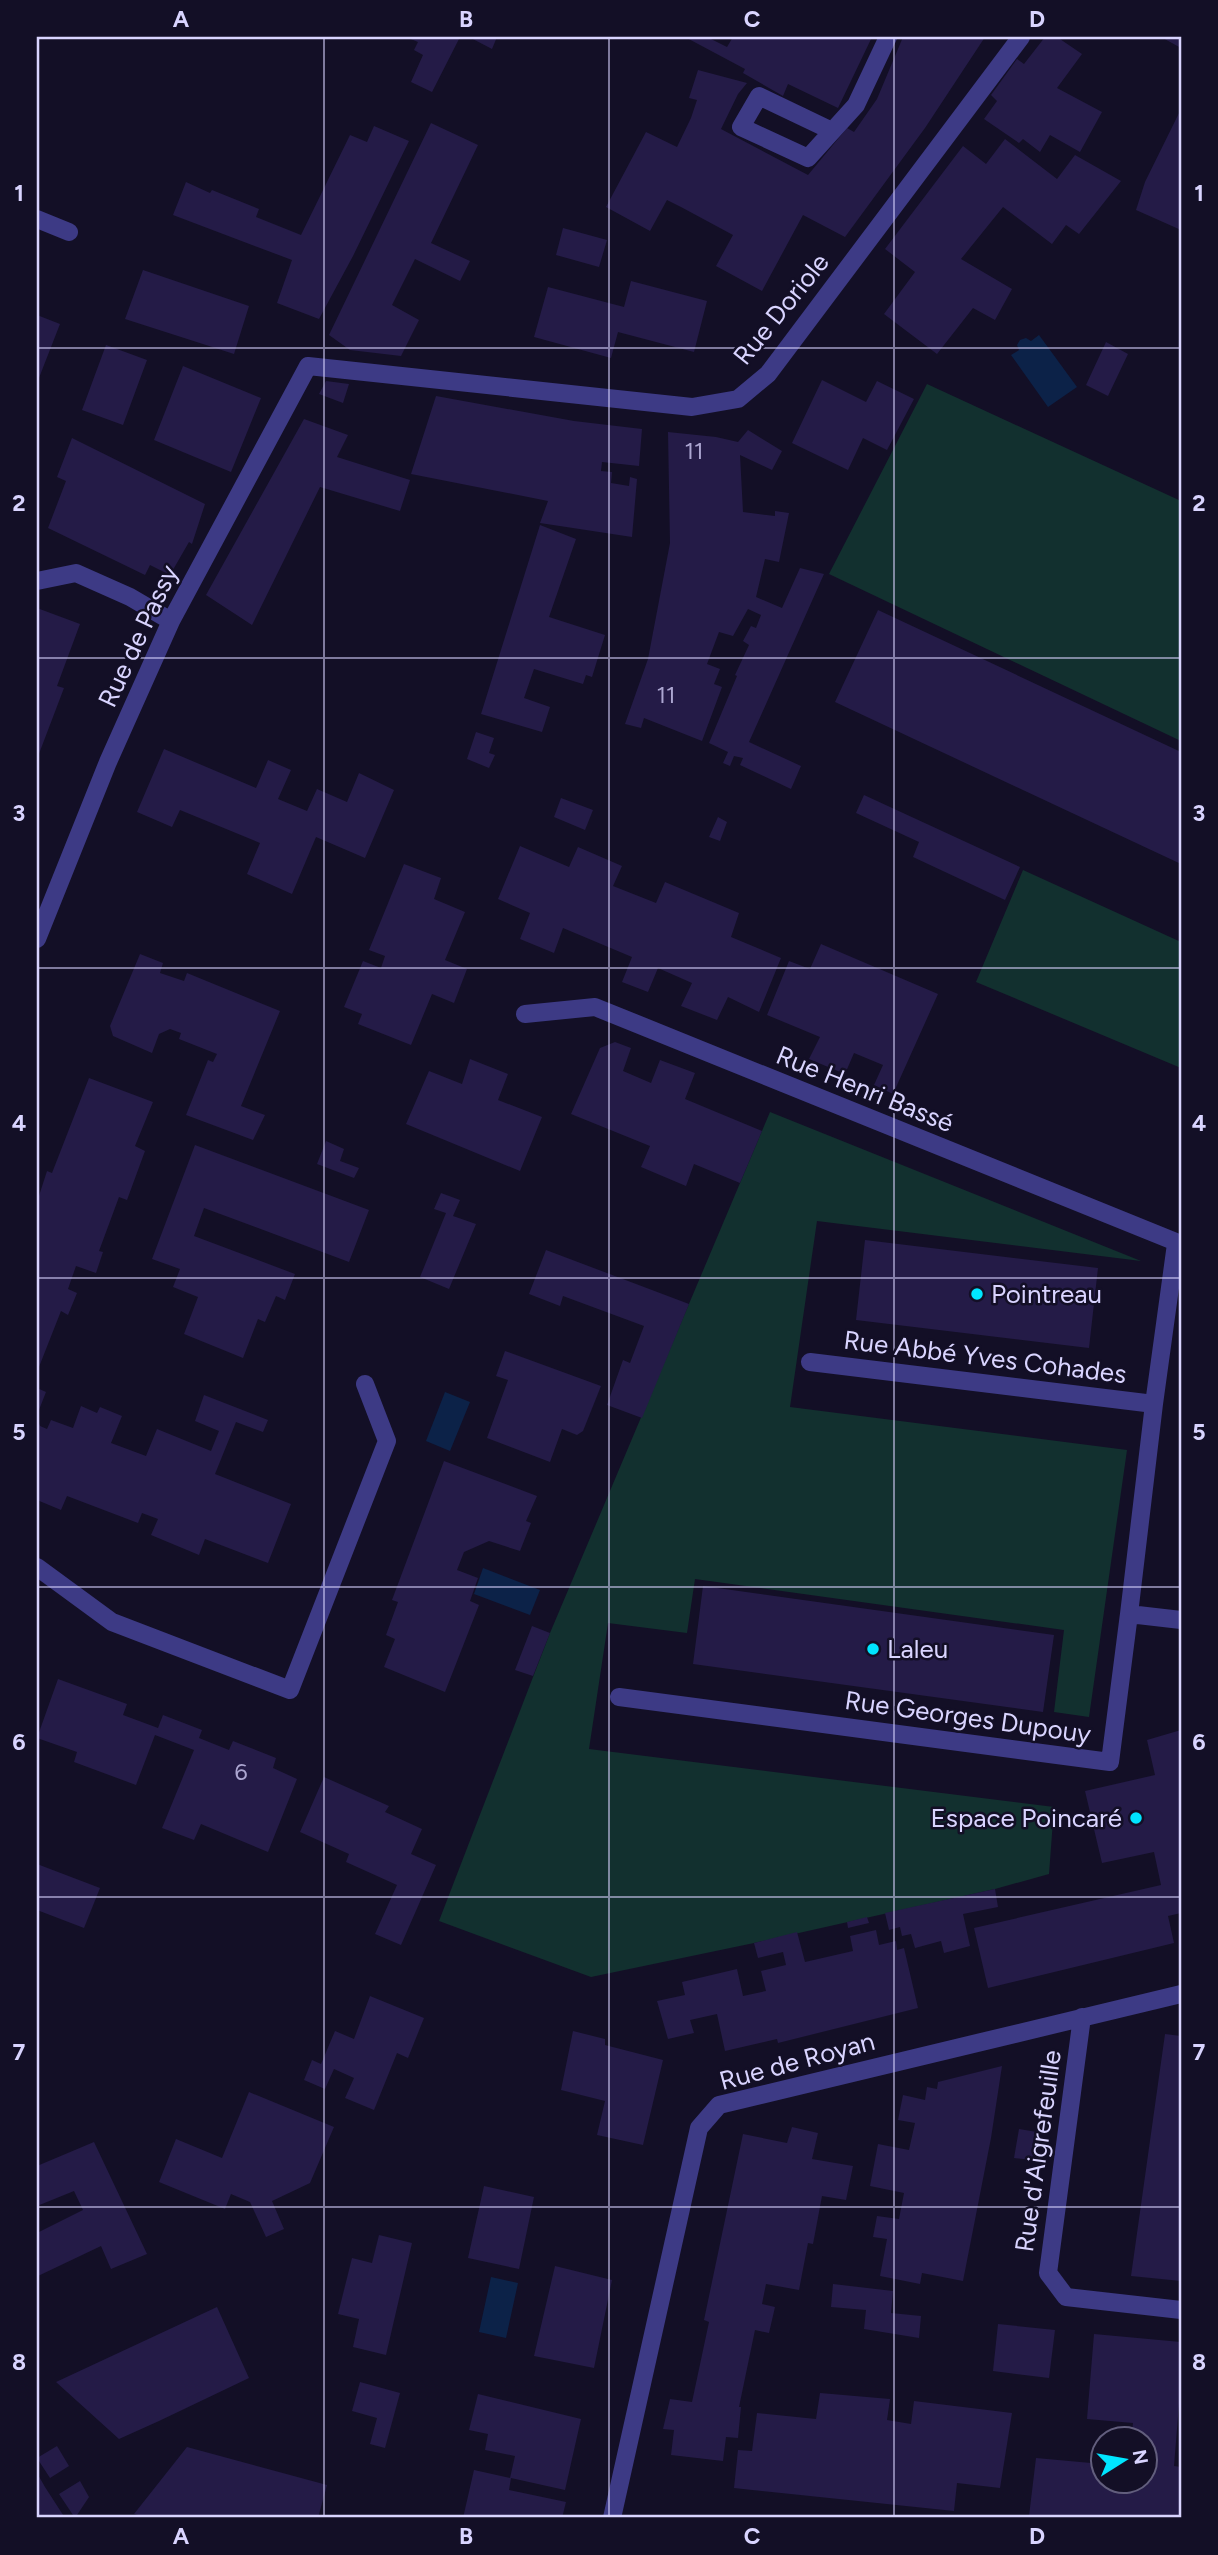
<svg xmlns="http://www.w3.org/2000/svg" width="1218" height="2555" viewBox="0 0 1218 2555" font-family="Figtree,sans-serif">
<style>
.green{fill:#12302f}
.water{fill:#0c2248}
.building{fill:#241b47}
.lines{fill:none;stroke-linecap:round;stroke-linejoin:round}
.minor{stroke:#3d3a85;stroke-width:18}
.grid{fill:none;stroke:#d9d4ff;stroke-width:2;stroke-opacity:0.55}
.poi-dot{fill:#00e5ff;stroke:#130f26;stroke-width:2.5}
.labels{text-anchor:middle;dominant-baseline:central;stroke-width:5;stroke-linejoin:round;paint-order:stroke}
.number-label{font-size:23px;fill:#aca6d1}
.street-label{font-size:26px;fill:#d9d4ff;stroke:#130f26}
.poi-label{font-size:26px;fill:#d9d4ff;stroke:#130f26;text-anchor:start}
.neatline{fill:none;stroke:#d9d4ff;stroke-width:2.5}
.grid-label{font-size:23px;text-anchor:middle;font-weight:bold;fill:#d9d4ff}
</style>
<rect width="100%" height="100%" fill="#130f26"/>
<!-- green -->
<path class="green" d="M927 384 1181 501V741L829 574Z
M1023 870 1181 942V1068L976 982Z
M770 1112 1141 1261 817 1221 790 1407 1127 1450 1089 1717 1054 1712 1064 1630 695 1579 687 1633 608 1623 589 1749 1054 1807 1049 1874 995 1889 754 1943 591 1977 439 1921 550 1633Z"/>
<!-- water -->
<path class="water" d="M1039 335 1077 387 1048 407 1011 355 1019 350 1017 345 1020 340 1026 338 1031 341Z
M445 1392 470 1402 450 1451 426 1441Z
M483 1568 540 1590 530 1615 474 1594Z
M491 2277 518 2283 506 2338 479 2332Z"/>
<!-- building -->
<path class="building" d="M406 37H460L432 92 411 82 423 55 414 50 418 42Z
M469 37H497L492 49Z
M685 37H707L727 47 733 37H872L838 108 788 84 783 96 743 73 745 69Z
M903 37H985L925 128 845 237 803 215 762 291 716 266 733 235 681 207 667 200 650 231 606 207 646 132 677 147 691 118 697 100 689 98 698 70 747 83 738 94 721 129 808 175 847 128 854 132 877 99Z
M1045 37H1057L1082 54 1057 88 1102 112 1080 152 1050 135 1040 152 1023 139 1019 143 984 119 997 101 991 95 1017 59 1024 64Z
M1161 37H1181V48Z
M1181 109V230L1136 210 1145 182Z
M431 123 478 145 431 243 470 261 460 281 415 259 392 305 419 320 401 356 350 350 329 335Z
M374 126 409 141 353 256 319 319 277 303 292 260 173 215 186 182 210 193 212 190 259 209 256 217 301 235 350 135 367 142Z
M1005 139 1057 179 1075 155 1121 181 1079 234 1066 225 1052 244 1003 207 961 259 1012 289 995 320 973 308 937 354 884 314 915 272 885 249 963 146 986 164Z
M563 228 607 240 599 267 556 255Z
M143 270 249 306 234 354 125 319Z
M631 281 707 301 694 352 618 332 611 358 534 337 548 287 624 307Z
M37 315 60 324 37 383Z
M1106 342 1128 354 1108 396 1086 385Z
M106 345 147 360 123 425 82 410Z
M183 366 261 398 231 472 154 440Z
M822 380 866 402 877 381 914 399 887 450 863 438 848 470 792 443Z
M326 381 349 384 343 403 319 394Z
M436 396 574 421 642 429 639 466 602 462 601 471 612 472 611 483 629 486 630 477 637 479 632 537 540 523 548 501 411 474Z
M304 419 348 435 337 457 410 480 400 511 320 487 252 625 206 595Z
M748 430 782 451 772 470 740 455 743 512 775 516V511L789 513 779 562 765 559 756 597 782 608 800 568 824 574 749 742 801 766 791 789 740 765 743 758 734 756 730 766 723 763 728 752 709 743 737 676 735 675 749 645 743 641 751 626 756 628 761 615 748 609 733 636 719 632 707 664 720 669 714 684 722 687 702 741 644 718 641 728 625 724 648 659 670 543 668 432 716 437 738 442Z
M72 438 205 504 192 544 189 542 170 575 150 565 145 575 48 528 66 481 57 477Z
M540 525 576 539 549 617 605 635 592 677 586 675 583 684 534 669 524 698 550 707 542 732 481 714Z
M37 608 80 624 57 686 64 688 37 759Z
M878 610 1181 752V864L835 702Z
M476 732 494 738 489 753 495 755 489 768 467 759Z
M164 749 256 788 268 760 291 770 278 799 307 811 317 789 347 802 359 773 394 790 365 858 316 837 292 894 247 874 260 843 180 810 172 827 137 812Z
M864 795 1020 867 1005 900 913 857 919 842 856 813Z
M561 798 593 810 585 830 554 817Z
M718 817 727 822 720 841 709 837Z
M520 846 569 867 578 847 622 866 613 886 656 903 665 882 739 913 731 937 781 958 759 1012 728 997 717 1020 681 1006 692 983 658 968 648 992 622 982 632 957 563 928 554 953 520 939 530 913 498 899Z
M404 864 441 878 434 899 465 912 445 960 467 969 454 1003 432 994 411 1045 358 1024 362 1014 344 1007 363 961 381 968 385 956 369 950Z
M821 944 938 994 893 1094 874 1085 883 1065 854 1053 845 1074 809 1059 820 1037 767 1015 789 961 810 969Z
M140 954 163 963 160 973 184 981 187 973 280 1011 241 1106 265 1115 253 1140 186 1115 208 1060 213 1062 217 1054 179 1039 181 1033 170 1029 159 1034 152 1053 113 1036 110 1026Z
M615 1042 631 1048 623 1071 651 1083 660 1060 695 1073 685 1099 762 1131 740 1183 694 1164 686 1186 641 1167 650 1146 571 1114 600 1048Z
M470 1059 508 1074 498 1100 542 1117 520 1171 406 1124 429 1071 462 1084Z
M89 1078 153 1102 135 1146 145 1151 127 1200 119 1197 99 1251 103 1252 96 1273 76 1266 68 1289 77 1293 68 1315 61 1311 37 1372V1202L47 1171 52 1173Z
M326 1141 344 1149 340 1161 359 1168 354 1178 317 1164Z
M195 1145 369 1210 349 1262 204 1208 194 1236 295 1274 285 1300 276 1296 265 1322 258 1319 243 1358 184 1334 198 1297 173 1287 180 1269 152 1259Z
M441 1193 460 1200 453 1216 476 1224 449 1289 420 1277 446 1213 434 1209Z
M865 1240 1098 1268 1089 1348 856 1320Z
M546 1250 689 1304 642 1418 607 1405 623 1360 630 1363 644 1326 563 1296 560 1306 529 1294Z
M505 1351 601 1386 583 1431 577 1435 562 1429 550 1462 487 1438 508 1380 496 1376Z
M37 1388 46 1392 37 1415Z
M204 1395 268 1420 263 1432 236 1422 215 1474 291 1504 268 1563 205 1539 199 1555 151 1535 158 1519 142 1513 138 1523 67 1496 61 1510 37 1500V1418L40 1426 47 1429 51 1420 73 1428 81 1406 97 1413 100 1407 122 1416 111 1443 146 1456 157 1429 211 1451 219 1431 195 1421Z
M444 1461 537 1496 526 1521 531 1523 520 1551 489 1541 464 1552 457 1570 478 1578 470 1601 479 1605 445 1692 384 1667 395 1639 386 1635 398 1602 392 1600Z
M703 1586 1054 1635 1043 1712 693 1664Z
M532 1626 550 1633 533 1676 515 1670Z
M58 1679 127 1704 123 1715 158 1728 163 1715 202 1730 199 1738 229 1750 233 1741 276 1758 273 1768 297 1779 268 1852 201 1824 194 1840 162 1828 194 1750 155 1735 136 1785 74 1762 77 1752 37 1738Z
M1181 1730V1913L1168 1916 1174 1943 988 1988 974 1928 1161 1885 1154 1852 1102 1863 1085 1791 1155 1775 1147 1740Z
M324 1777 389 1806 385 1812 422 1829 411 1854 436 1865 401 1945 375 1934 397 1885 346 1862 349 1854 300 1832Z
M37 1864 100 1888 84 1928 37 1910Z
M995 1889 998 1907 963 1914 970 1946 944 1953 941 1941 915 1948 911 1934 902 1936 900 1927 889 1930 885 1913Z
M867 1917 869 1923 848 1928 847 1922Z
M876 1930 879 1945 896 1941 897 1950 904 1948 918 2008 778 2043 777 2039 725 2051 717 2014 690 2020 694 2033 668 2039 657 2001 685 1995 682 1982 737 1969 743 1996 766 1991 761 1971 786 1965 783 1952 758 1958 754 1943 797 1932 805 1962 853 1951 850 1936Z
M370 1996 424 2018 408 2058 397 2053 374 2110 345 2098 354 2078 334 2069 325 2089 304 2080 312 2060 321 2064 335 2031 354 2039Z
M573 2031 605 2039V2045L663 2060 643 2145 597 2135 605 2101 561 2090Z
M1165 2034 1181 2036V2281L1131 2276Z
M1002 2066 991 2138 963 2281 922 2273 920 2284 880 2276 887 2239 873 2237 877 2216 899 2219 904 2193 870 2186 878 2144 909 2150 915 2123 898 2120 903 2095 925 2100 927 2087 937 2089 938 2082Z
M249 2092 334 2127 310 2183 272 2201 284 2229 266 2237 250 2202 231 2194 225 2209 159 2182 176 2139 222 2158Z
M792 2127 818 2133 812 2159 853 2166 846 2200 822 2196 813 2244 808 2243 799 2290 766 2284 762 2304 775 2307 769 2333 755 2330 739 2407H741L738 2438 726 2437 723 2461 671 2455 674 2430 663 2429 670 2399 692 2402 709 2322 704 2320 743 2134 787 2143Z
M1019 2129 1037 2132 1033 2160 1014 2158Z
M94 2142 147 2254 111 2269 101 2246 38 2276 37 2233 83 2210 74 2191 37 2206V2166Z
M484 2186 534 2197 519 2269 468 2258Z
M379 2235 412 2243 386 2355 353 2347 359 2319 338 2314 352 2258 372 2263Z
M555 2266 612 2280 594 2368 534 2356Z
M833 2284 893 2291 891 2313 921 2316 919 2338 864 2329 866 2310 831 2307Z
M217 2307 249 2378 159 2421 119 2439 56 2382Z
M998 2324 1055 2330 1049 2378 993 2371Z
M1094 2334 1181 2342V2379L1174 2466 1181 2467V2518H1054L1029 2516 1036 2458 1102 2464V2482H1144V2440H1131L1133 2423 1087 2419Z
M360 2382 400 2393 385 2448 370 2444 377 2418 352 2411Z
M820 2393 890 2399 887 2420 911 2424 914 2401 1012 2413 1000 2488 957 2483 954 2511 734 2488 738 2450 752 2451 757 2413 816 2419Z
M478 2394 581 2419 565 2490 511 2478 509 2490 566 2502 562 2518H463L474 2470 510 2478 515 2456 485 2450 488 2434 469 2430Z
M57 2446 69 2466 50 2478 37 2458Z
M187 2447 327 2485 318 2518H149L134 2514Z
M37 2473 45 2487 65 2518H37Z
M80 2481 89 2497 75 2518 59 2494Z"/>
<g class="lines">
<!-- minor -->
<path class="minor" d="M832 131 759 96 741 127 808 158 856 105 888 37
M37 219 69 232
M37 581 76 573 130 597 171 621
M37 939 108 762 171 621 308 366 692 407 738 399 768 374 1021 37
M525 1014 595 1007 1181 1244
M810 1362 1154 1404
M37 1567 112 1622 290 1690 387 1441 365 1384
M1129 1614 1154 1404 1176 1244
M619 1697 1110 1762 1129 1614 1181 1620
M1082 2017 1048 2273 1066 2297 1181 2310
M612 2518 699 2128 719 2105 1181 1994"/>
</g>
<!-- grid -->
<path class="grid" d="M324 37V2518M609 37V2518M894 37V2518M37 348H1181M37 658H1181M37 968H1181M37 1278H1181M37 1587H1181M37 1897H1181M37 2207H1181"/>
<!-- markers -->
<g class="poi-dot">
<circle cx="977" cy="1294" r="7"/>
<circle cx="873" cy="1649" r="7"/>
<circle cx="1136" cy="1818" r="7"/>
</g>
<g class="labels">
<!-- number labels -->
<g class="number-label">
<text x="694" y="451">11</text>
<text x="666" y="695">11</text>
<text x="241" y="1772">6</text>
</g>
<!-- street labels -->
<g class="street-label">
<text transform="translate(781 309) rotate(-51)">Rue Doriole</text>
<text transform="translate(138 636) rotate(-65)">Rue de Passy</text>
<text transform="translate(865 1089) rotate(22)">Rue Henri Bassé</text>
<text transform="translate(985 1357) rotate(7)">Rue Abbé Yves Cohades</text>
<text transform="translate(968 1717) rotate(8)">Rue Georges Dupouy</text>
<text transform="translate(797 2061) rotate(-15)">Rue de Royan</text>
<text transform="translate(1038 2151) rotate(-82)">Rue d'Aigrefeuille</text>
</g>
<!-- poi labels -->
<g class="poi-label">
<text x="991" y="1294">Pointreau</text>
<text x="887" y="1649">Laleu</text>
<text x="1122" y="1818" text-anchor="end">Espace Poincaré</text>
</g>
</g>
<!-- border -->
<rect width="1218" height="2555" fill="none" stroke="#130f26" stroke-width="77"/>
<!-- north arrow -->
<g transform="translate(1124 2460) rotate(79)"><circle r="33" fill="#130f26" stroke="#625e7d" stroke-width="2"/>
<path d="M0-5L12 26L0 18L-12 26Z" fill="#00e5ff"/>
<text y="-10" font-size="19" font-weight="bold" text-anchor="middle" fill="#d9d4ff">N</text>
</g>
<rect x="38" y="38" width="1142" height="2478" class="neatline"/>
<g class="grid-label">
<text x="181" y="27">A</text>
<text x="466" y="27">B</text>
<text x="752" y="27">C</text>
<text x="1037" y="27">D</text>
<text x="19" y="201">1</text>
<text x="1199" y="201">1</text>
<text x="19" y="511">2</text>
<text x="1199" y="511">2</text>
<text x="19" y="821">3</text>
<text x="1199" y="821">3</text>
<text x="19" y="1131">4</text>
<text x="1199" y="1131">4</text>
<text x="19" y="1440">5</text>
<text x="1199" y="1440">5</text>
<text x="19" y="1750">6</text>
<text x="1199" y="1750">6</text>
<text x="19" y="2060">7</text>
<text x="1199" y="2060">7</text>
<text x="19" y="2370">8</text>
<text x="1199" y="2370">8</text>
<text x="181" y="2544">A</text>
<text x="466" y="2544">B</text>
<text x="752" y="2544">C</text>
<text x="1037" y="2544">D</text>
</g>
</svg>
